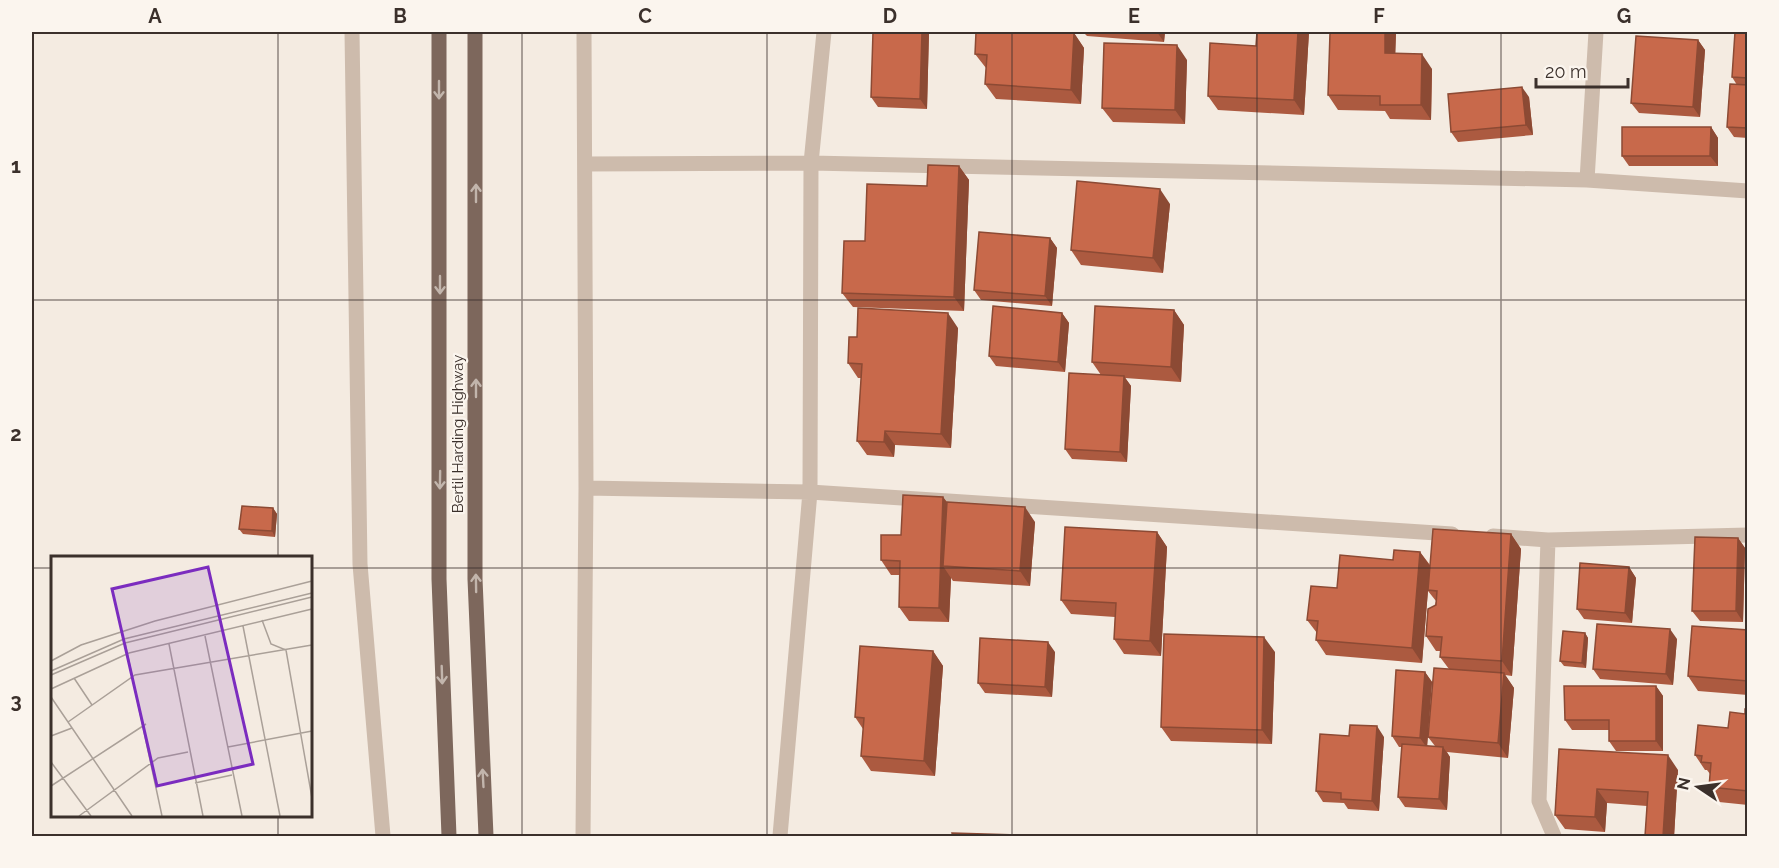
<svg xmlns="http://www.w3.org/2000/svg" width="1779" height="868" viewBox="0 0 1779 868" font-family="Raleway,sans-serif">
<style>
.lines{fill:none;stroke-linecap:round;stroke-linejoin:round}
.street{stroke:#cdbbac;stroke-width:15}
.primary{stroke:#7d675c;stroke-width:15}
.wall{fill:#ac5a40}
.shaded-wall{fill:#8c4a34}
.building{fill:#c8694b;stroke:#8c4a34;stroke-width:1.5}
.oneway{stroke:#c2b5ac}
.grid{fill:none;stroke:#3b302b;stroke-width:1.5;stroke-opacity:0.55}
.labels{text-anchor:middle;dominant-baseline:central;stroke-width:4.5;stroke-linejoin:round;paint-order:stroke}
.street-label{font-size:15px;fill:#3b302b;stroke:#fbf5ee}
.inset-road{fill:none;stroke:#aaa098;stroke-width:1.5}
.view{fill:#7b2cbf;fill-opacity:0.15;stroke:#7b2cbf;stroke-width:3}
.inset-edge{fill:none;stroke:#3b302b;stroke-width:3}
.neatline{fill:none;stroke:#3b302b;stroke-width:2}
.grid-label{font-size:20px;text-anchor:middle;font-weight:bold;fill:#3b302b}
</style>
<rect width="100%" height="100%" fill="#f4ebe1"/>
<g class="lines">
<!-- street -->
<path class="street" d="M352 32 360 564 383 836
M585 164 811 163 1587 180 1748 191
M1587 180 1596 32
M586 488 810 492 1452 534
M1493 536 1548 540 1748 535
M1548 540 1539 801 1554 836
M583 836 586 488 584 32
M780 836 810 492 811 163 824 32"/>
<!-- primary -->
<path class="primary" d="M439 32V579L449 836
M475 32V579L486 836"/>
</g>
<!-- wall -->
<path class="wall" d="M873 32H929L927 109 878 107 871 97Z
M1083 32H1165L1164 42 1087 36Z
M1257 32H1309L1304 115 1218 110 1208 96 1256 46Z
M1340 32H1396L1395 53 1432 69 1431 120 1390 119 1385 111 1338 110 1328 95Z
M1748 32V138L1734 137 1727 127 1737 85 1732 77Z
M1074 33 1084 48 1081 104 996 99 985 84 986 68 975 54Z
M1698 40 1705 50 1700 117 1639 113 1631 103Z
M1187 60 1185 124 1113 122 1102 108Z
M1529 97 1533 135 1458 142 1451 132Z
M1711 127 1718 138V166H1629L1622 156Z
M959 166 969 180 964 311 853 307 842 293 865 241 927 186Z
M1170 204 1163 273 1081 265 1071 250Z
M1050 238 1057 248 1052 306 981 300 974 290Z
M1174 310 1184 325 1181 382 1125 378 1131 386 1127 462 1072 459 1065 449 1101 375 1092 362Z
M1062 313 1069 323 1065 372 996 366 989 356Z
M958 328 951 448 895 445 894 457 867 455 857 441 861 378H858L848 363 857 337Z
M943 497 947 502 1035 522 1030 586 953 581 951 578 949 622 909 621 899 607 900 575H891L881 560 901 535Z
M273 508 277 514 275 537 243 534 239 529Z
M1157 532 1167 547 1161 656 1124 654 1114 639 1115 617 1071 614 1061 600Z
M1511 534 1521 549 1512 676 1505 675 1514 688 1508 758 1447 752 1450 757 1447 810 1405 807 1398 797 1402 747H1399L1392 736 1425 672 1432 682 1427 746H1435L1428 737 1449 669 1440 657 1441 651H1436L1426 636 1436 601 1428 591 1422 663 1326 655 1316 640 1317 633 1307 620 1337 588 1393 560 1420 552 1430 565Z
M1738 538 1745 548 1743 622 1700 621 1692 611Z
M1629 567 1636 578 1632 623 1584 619 1577 609Z
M1748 630V695L1698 691 1688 676Z
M1585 633 1588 638 1586 668 1564 666 1560 661Z
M1677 639 1673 685 1600 679 1593 669Z
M933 651 943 666 935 776 871 771 861 756 863 729 855 717Z
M1055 652 1052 697 985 693 978 683Z
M1275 652 1272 744 1171 741 1161 727Z
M1656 686 1663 696V751H1616L1609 741V730H1572L1565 720Z
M1748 709V805L1719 802 1709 787 1710 774 1707 770H1705L1695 755 1745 714Z
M1349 736 1384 737 1379 811 1348 809 1344 803 1323 802 1316 791Z
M1559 749 1678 770 1674 837H1645L1647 806 1607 803 1605 832 1565 829 1555 815Z"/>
<!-- shaded-wall -->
<path class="shaded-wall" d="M922 32H929L927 109 920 99Z
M1157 32H1165L1164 42Z
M1298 32H1309L1304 115 1294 100Z
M1385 32H1396L1395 68 1385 53Z
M1074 33 1084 48 1081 104 1071 90Z
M1698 40 1705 50 1700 117 1693 107Z
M1177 45 1187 60 1185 124 1175 110Z
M1422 54 1432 69 1431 120 1421 105Z
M1522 87 1529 97 1533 135 1526 125Z
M1711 127 1718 138V166L1710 156Z
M959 166 969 180 964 311 954 297Z
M1160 189 1170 204 1163 273 1153 258Z
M1050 238 1057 248 1052 306 1045 296Z
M1174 310 1184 325 1181 382 1171 367Z
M948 313 958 328 951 448 941 434Z
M1062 313 1069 323 1065 372 1058 362Z
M1124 376 1131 386 1127 462 1120 452Z
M885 431 895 445 894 457 884 442Z
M943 497 953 511 943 566 951 578 949 622 939 608Z
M1025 507 1035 522 1030 586 1020 571Z
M273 508 277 514 275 537 272 531Z
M1157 532 1167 547 1161 656 1150 641Z
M1511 534 1521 549 1512 676 1502 661Z
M1738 538 1745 548 1743 622 1736 611Z
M1420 552 1430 566 1422 663 1412 648Z
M1629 567 1636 578 1632 623 1625 613Z
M1670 629 1677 639 1673 685 1666 674Z
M1585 633 1588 638 1586 668 1582 663Z
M1264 637 1275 652 1272 744 1262 730Z
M1048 642 1055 652 1052 697 1045 687Z
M933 651 943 666 935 776 924 761Z
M1425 672 1432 682 1427 748 1420 738Z
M1504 673 1514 688 1508 758 1498 743Z
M1656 686 1663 696V751L1656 741Z
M1377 726 1384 737 1379 811 1372 801Z
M1443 747 1450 757 1447 810 1439 799Z
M1668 755 1678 770 1674 837H1663Z
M1597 789 1607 803 1605 832 1595 817Z"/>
<!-- building -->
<path class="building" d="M873 32H922L920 99 871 97Z
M976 32H1045L1074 33 1071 90 985 84 987 55 975 54Z
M1257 32H1298L1294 100 1208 96 1210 43 1256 46Z
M1340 32H1385V53L1422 54 1421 105H1380V96L1328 95 1330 33H1340Z
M1735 32H1748V78L1732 77Z
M1636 36 1698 40 1693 107 1631 103Z
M1104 43 1177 45 1175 110 1102 108Z
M1730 84 1748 85V128L1727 127Z
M1522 87 1526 125 1451 132 1448 94Z
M1622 127H1711L1710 156H1622Z
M928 165 959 166 954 297 842 293 844 241H865L867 184 927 186Z
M1077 181 1160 189 1153 258 1071 250Z
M979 232 1050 238 1045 296 974 290Z
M993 306 1062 313 1058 362 989 356Z
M1095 306 1174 310 1171 367 1092 362Z
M858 308 948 313 941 434 885 431 884 442 857 441 862 364 848 363 849 337H857Z
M1069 373 1124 376 1120 452 1065 449Z
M903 495 943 497 939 608 899 607 900 561 881 560V535H901Z
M947 502 1025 507 1020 571 943 566Z
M242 506 273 508 272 531 239 529Z
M1065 527 1157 532 1150 641 1114 639 1116 603 1061 600Z
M1433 529 1511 534 1502 661 1440 657 1442 637 1426 636 1428 609 1436 605 1437 591 1428 590Z
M1695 537 1738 538 1736 611H1692Z
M1394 550 1420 552 1412 648 1316 640 1318 621 1307 620 1311 586 1337 588 1340 555 1393 560Z
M1580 563 1629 567 1625 613 1577 609Z
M1597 624 1670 629 1666 674 1593 669Z
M1692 626 1748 630V681L1688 676Z
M1563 631 1585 633 1582 663 1560 661Z
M1164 634 1264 637 1262 730 1161 727Z
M980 638 1048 642 1045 687 978 683Z
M860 646 933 651 924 761 861 756 864 718 855 717Z
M1434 668 1504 673 1498 743 1428 737Z
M1396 670 1425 672 1420 738 1392 736Z
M1564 686H1656V741H1609V720H1565Z
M1745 709H1748V791L1709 787 1711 763 1701 762 1702 756 1695 755 1698 725 1728 728 1730 712 1745 714Z
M1350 725 1377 726 1372 801 1341 799V793L1316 791 1320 734 1349 736Z
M1402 744 1443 747 1439 799 1398 797Z
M1559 749 1668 755 1663 837 1645 836 1648 792 1597 789 1595 817 1555 815Z
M952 833 1077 837H953Z"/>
<!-- one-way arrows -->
<defs><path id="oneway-shaft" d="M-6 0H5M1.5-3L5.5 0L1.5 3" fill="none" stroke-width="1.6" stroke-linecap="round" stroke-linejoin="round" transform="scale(1.5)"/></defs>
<g class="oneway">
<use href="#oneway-shaft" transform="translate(439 90) rotate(90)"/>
<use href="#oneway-shaft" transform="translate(476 193) rotate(-90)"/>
<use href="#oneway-shaft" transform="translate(440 285) rotate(90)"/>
<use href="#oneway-shaft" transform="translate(476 388) rotate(-90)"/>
<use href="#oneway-shaft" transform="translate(440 480) rotate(91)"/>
<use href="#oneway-shaft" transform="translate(476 583) rotate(-91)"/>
<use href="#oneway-shaft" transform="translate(442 675) rotate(88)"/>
<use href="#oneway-shaft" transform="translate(483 778) rotate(-93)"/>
</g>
<!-- grid -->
<path class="grid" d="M278 32V558M522 32V836M767 32V836M1012 32V836M1257 32V836M1501 32V836M32 300H1748M32 568H52M310 568H1748M278 816V836"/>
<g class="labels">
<!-- street labels -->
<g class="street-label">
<text transform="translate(458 434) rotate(-90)">Bertil Harding Highway</text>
</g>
</g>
<!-- overview -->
<g transform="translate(51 556)">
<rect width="261" height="261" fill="#f4ebe1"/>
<path class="inset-road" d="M211 64 220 88 235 94 261 242M192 70 229 260M154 80 191 260M74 87 111 260M118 88 152 260M0 105 30 89 104 65 261 25M0 115 73 83 261 37M0 119 74 87 261 41M23 122 41 149M0 133 78 97 261 53M0 141 81 260M17 166 84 119 261 89M0 180 21 172M177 191 261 175M0 206 40 260M144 227 181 219M0 230 95 168M28 260 107 202 137 196"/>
<path class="view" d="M157 11 202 208 106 230 61 33Z"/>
<rect width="261" height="261" class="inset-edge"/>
</g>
<!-- border -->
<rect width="1779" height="868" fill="none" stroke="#fbf5ee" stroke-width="66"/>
<!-- north arrow -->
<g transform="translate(1698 787) rotate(283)" stroke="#fbf5ee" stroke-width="4.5" paint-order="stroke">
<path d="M0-4.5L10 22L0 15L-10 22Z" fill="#3b302b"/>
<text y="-9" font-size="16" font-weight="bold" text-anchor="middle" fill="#3b302b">N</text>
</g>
<!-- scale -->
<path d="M1536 78v9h92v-9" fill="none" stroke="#3b302b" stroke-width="3"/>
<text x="1545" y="78" font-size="18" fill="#3b302b" stroke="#fbf5ee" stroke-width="4.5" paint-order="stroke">20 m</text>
<rect x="33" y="33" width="1713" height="802" class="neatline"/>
<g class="grid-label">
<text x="155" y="23">A</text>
<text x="400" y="23">B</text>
<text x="645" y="23">C</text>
<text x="890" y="23">D</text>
<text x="1134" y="23">E</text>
<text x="1379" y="23">F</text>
<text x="1624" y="23">G</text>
<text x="16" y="173">1</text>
<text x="16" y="441">2</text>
<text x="16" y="708">3</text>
</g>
</svg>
